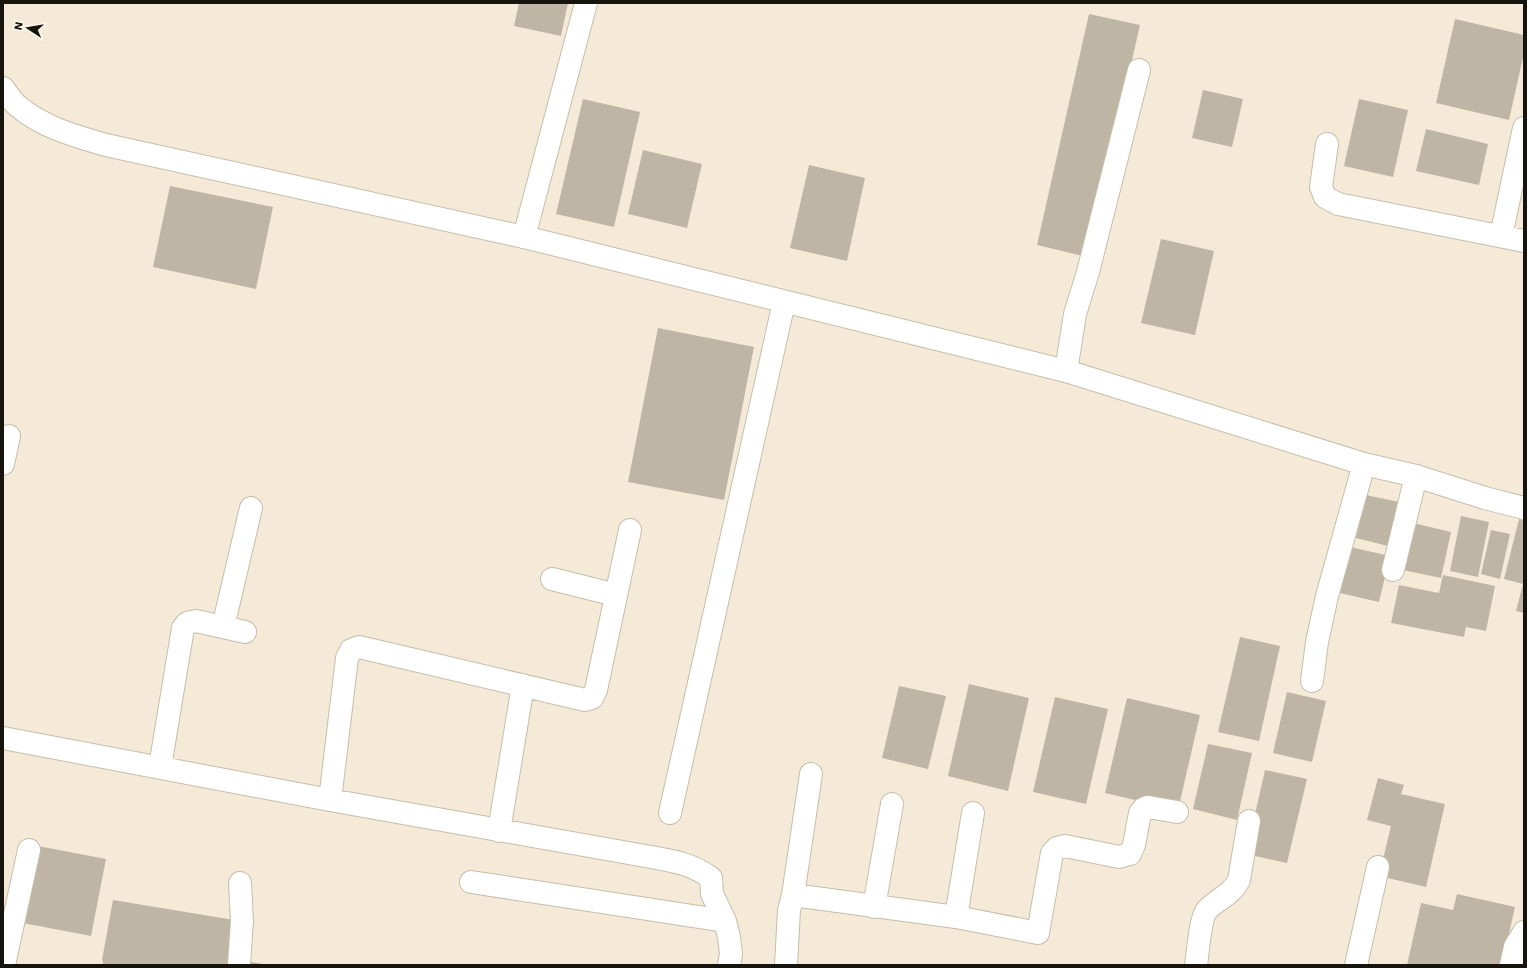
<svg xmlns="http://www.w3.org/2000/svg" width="1527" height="968" viewBox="0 0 1527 968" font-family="'Work Sans',sans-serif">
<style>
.building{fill:#bfb5a4}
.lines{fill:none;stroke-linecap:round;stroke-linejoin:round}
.minor-casing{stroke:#c7bdab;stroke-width:24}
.major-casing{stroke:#c7bdab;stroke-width:24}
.minor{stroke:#fff;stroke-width:22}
.major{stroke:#fff;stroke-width:22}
</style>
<rect width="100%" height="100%" fill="#f4ead7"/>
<!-- building -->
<path class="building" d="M519 3H568L561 36 514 26Z
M1089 14 1140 25 1087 257 1037 245Z
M1455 19 1524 35V53L1509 120 1436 103Z
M1203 90 1243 99 1232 147 1192 138Z
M583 99 640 112 614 227 556 214Z
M1359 99 1408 110 1393 177 1344 166Z
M1426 129 1488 144 1479 185 1416 171Z
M643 150 702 164 687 228 628 214Z
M809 165 865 178 847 261 790 248Z
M170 186 273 207 256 289 153 267Z
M1161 239 1214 251 1195 335 1141 323Z
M658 328 754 347 724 500 628 482Z
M1366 495 1399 502 1388 546 1356 538Z
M1461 516 1489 522 1478 577 1450 571Z
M1519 519 1524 521V613L1516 611 1523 584 1504 579Z
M1413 523 1451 532 1441 578 1403 570Z
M1491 530 1510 534 1500 579 1481 574Z
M1350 547 1390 556 1379 602 1340 593Z
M1443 575 1495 586 1486 631 1466 627 1464 637 1391 623 1399 585 1439 593Z
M1240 637 1280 646 1259 741 1218 732Z
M969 684 1029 698 1008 791 948 776Z
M899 686 946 696 928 769 882 758Z
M1287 692 1326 701 1312 762 1273 753Z
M1055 697 1108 709 1086 804 1033 792Z
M1127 698 1200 715 1178 810 1105 793Z
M1208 744 1252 753 1237 820 1193 809Z
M1265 770 1307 779 1287 863 1246 854Z
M1378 778 1404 785 1401 794 1445 804 1426 887 1379 876 1391 826 1367 820Z
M38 846 106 859 91 936 23 923Z
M1457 894 1515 907 1502 965H1407L1421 903 1453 910Z
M113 900 240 921 232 965H103V961L102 960Z
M245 961 263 964 262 965H244Z"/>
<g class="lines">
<!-- minor casing -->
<g class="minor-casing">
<path id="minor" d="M1327 144 1321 187 1325 197 1338 204 1524 241
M1501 236 1524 128
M524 237 586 3
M1066 371 1075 314 1088 272 1139 70
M3 464 9 436
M1393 570 1416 476
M552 579 616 595
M223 627 251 508
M1312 681 1317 642 1327 596 1364 464
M3 738 330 800 651 857C674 861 692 864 711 878L712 894 725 921 729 937 731 954 729 965
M160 767 183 628 187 623 196 621 245 632
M330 800 347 658 351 650 359 647 585 700 592 698 596 690 630 530
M670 813 784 302
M499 831 523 685
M471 882 725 921
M793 895 956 917 1038 933 1052 853 1057 848 1065 846 1119 857 1130 854 1134 845 1140 813 1143 809 1148 807 1177 812
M874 907 892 804
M956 917 973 813
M4 965 29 850
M239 965 242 921 240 883
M786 965 789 910 793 895 811 774
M1196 965C1198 953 1200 918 1207 910 1218 898 1231 896 1239 880L1249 821
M1356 965 1378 867
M1511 965 1515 947 1524 932"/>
</g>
<!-- major casing -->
<g class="major-casing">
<path id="major" d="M3 88C8 94 12 102 19 107 44 128 76 136 106 145L524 237 1066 371 1364 464 1416 476 1485 498 1524 508"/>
</g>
<!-- minor -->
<use href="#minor" class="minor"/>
<!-- major -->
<use href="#major" class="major"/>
</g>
<!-- border -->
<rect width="1527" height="968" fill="none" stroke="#17130d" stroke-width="8"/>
<!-- north arrow -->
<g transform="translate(28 28) rotate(282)" stroke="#fef8ed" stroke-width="3" paint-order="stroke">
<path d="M0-3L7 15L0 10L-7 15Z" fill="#17130d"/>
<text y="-6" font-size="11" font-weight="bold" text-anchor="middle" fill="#17130d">N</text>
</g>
</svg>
